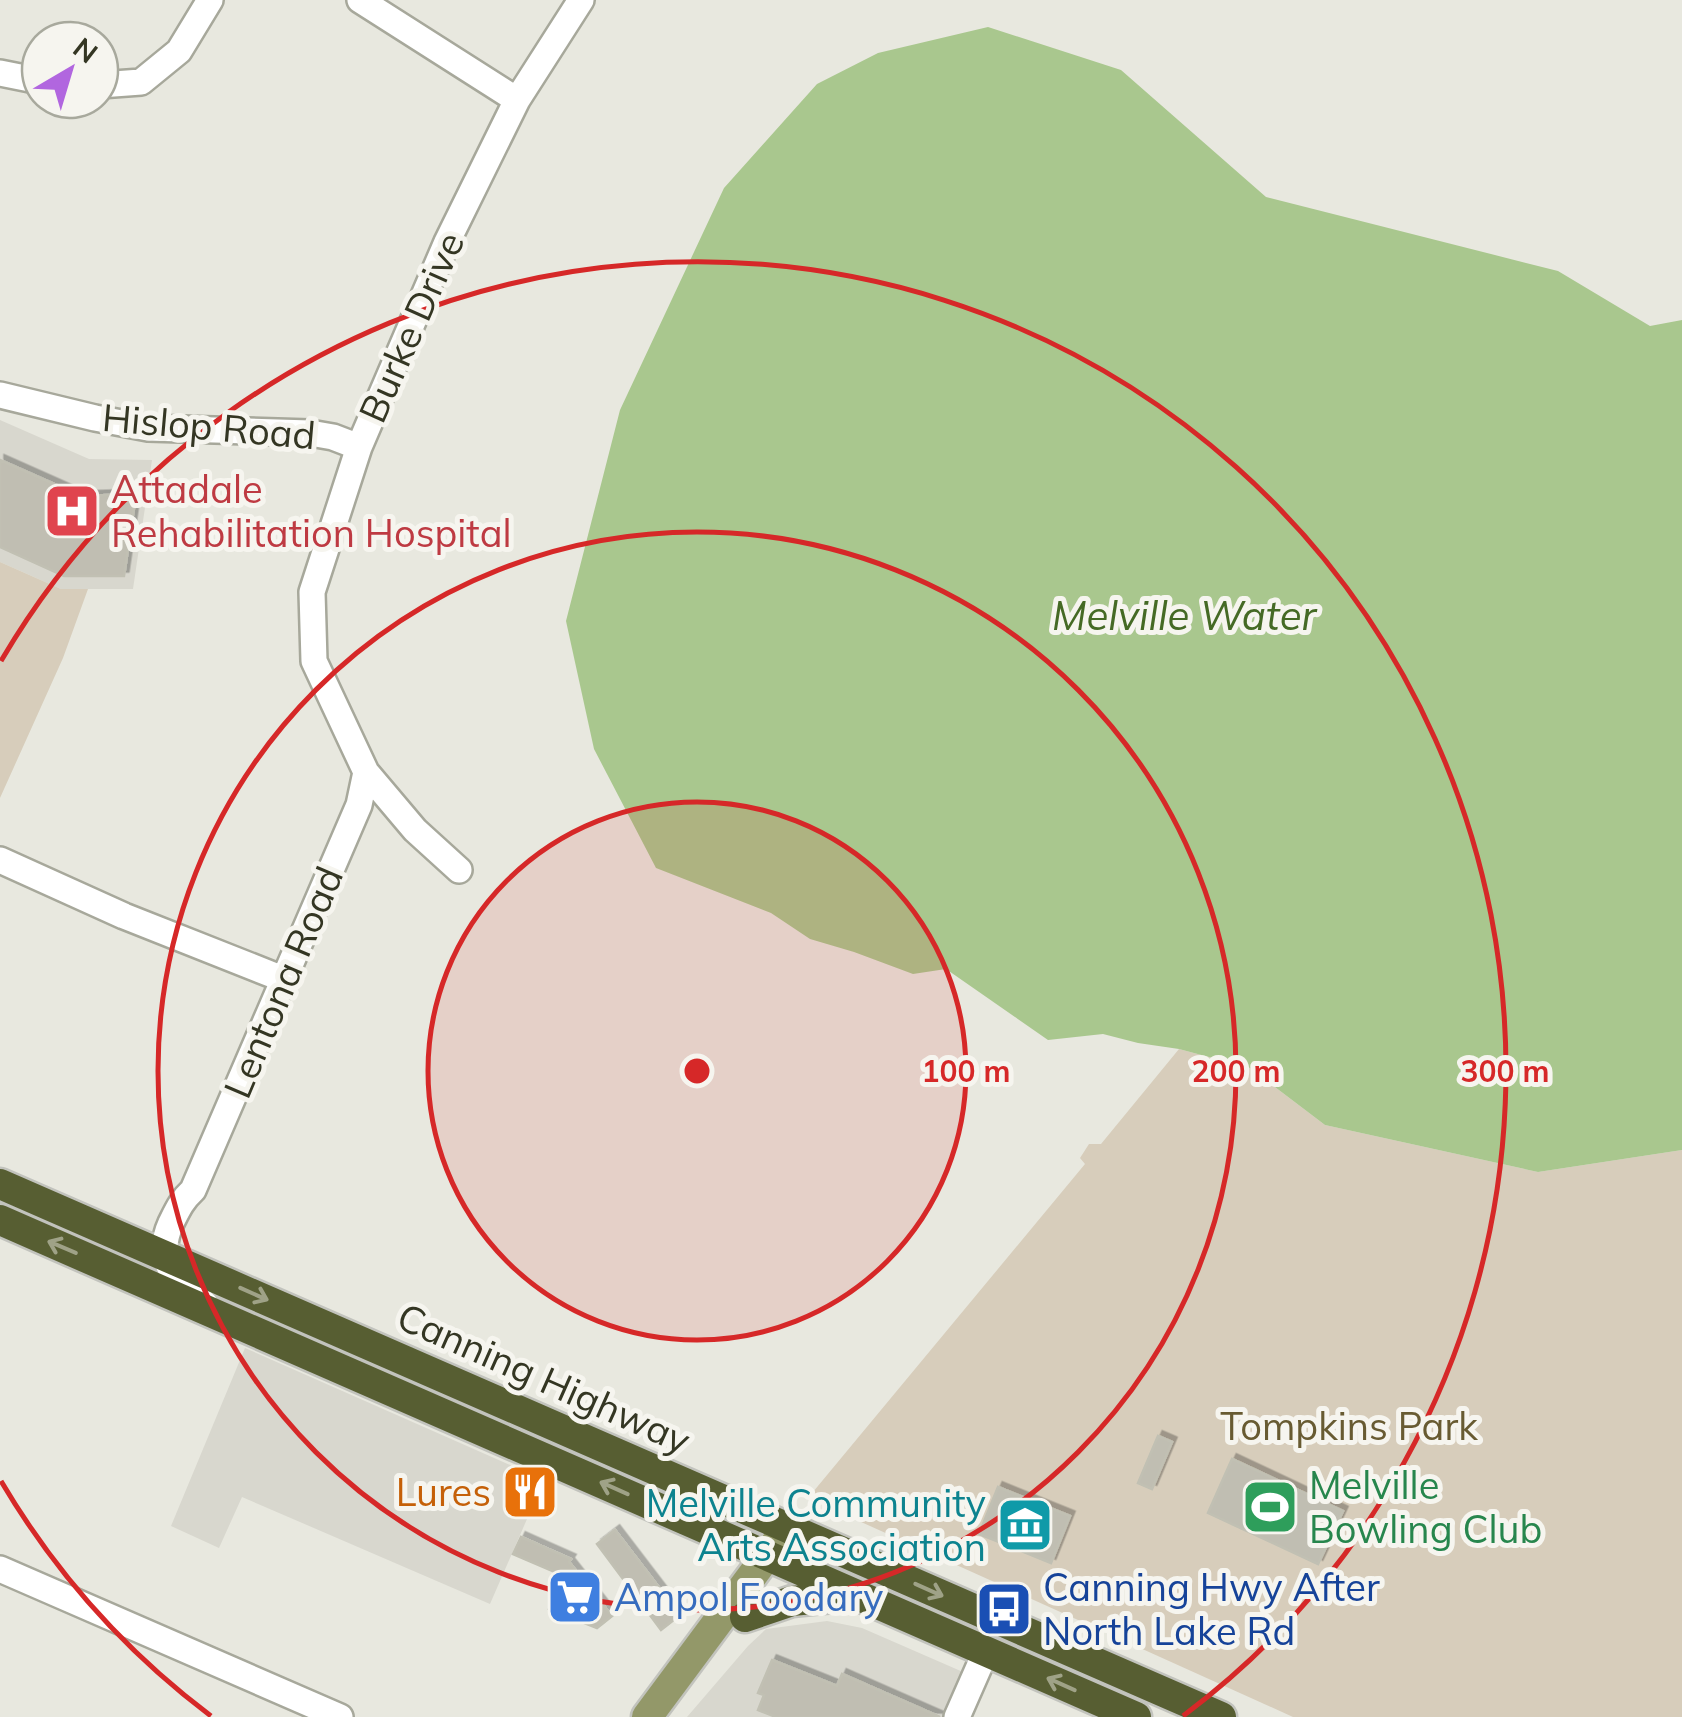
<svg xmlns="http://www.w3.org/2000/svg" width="1682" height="1717" viewBox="0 0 1682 1717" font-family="Mulish,sans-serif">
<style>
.built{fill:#d8d7ce}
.green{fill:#d7cdbb}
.water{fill:#a9c78e}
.building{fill:#c0beb2;stroke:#c1c0b3;stroke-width:2.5;filter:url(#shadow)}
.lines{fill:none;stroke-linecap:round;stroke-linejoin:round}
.minor-casing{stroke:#a7a89b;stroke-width:30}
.major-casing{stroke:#c2c3bd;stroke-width:35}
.highway-casing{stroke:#c2c3bd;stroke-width:35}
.minor{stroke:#fff;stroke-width:25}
.major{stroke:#939869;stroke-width:30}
.highway{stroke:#575e32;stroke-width:30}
.oneway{stroke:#9fa287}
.ring{fill:none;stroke:#d62828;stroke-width:5}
.labels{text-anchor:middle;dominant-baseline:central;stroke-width:10;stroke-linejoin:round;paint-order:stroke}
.street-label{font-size:38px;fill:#343623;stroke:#f6f5ef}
.health-label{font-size:38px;fill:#be3a42;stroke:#f6f5ef;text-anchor:start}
.park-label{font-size:38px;fill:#685b32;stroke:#f6f5ef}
.leisure-label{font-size:38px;fill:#27864d;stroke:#f6f5ef;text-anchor:start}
.food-label{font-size:38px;fill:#c56008;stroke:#f6f5ef;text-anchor:end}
.culture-label{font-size:38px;fill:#0d838f;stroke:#f6f5ef;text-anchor:end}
.transit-label{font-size:38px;fill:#164399;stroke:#f6f5ef;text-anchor:start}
.shop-label{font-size:38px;fill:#366cbe;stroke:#f6f5ef;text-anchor:start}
.water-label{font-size:40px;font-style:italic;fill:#456a25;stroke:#f6f5ef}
.centre{fill:#d62828;stroke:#f6f5ef;stroke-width:5}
.ring-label{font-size:30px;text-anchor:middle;font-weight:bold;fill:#d62828;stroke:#f6f5ef;stroke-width:10;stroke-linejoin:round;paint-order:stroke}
</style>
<defs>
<filter id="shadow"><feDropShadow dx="4.5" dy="-4.5" stdDeviation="0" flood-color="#0004"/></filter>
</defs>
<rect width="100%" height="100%" fill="#e8e8df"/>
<!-- built -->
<path class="built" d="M0 420 89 459 152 460 133 589H61L0 562Z
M245 1348 544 1480 490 1604 242 1497 219 1548 171 1526Z
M827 1621 862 1628 963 1672 946 1717H687L748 1646 766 1629Z"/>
<!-- green -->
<path class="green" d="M0 562 61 589H88L63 658 0 798Z
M1179 1049 1250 1068 1325 1125 1538 1172 1682 1150V1717H1293L808 1498 1085 1164 1080 1158 1089 1144H1101Z"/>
<!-- water -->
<path class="water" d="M988 27 1121 70 1266 197 1558 271 1650 326 1682 320V1150L1538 1172 1325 1125 1250 1068 1179 1049 1138 1043 1103 1034 1048 1040 946 969 913 974 854 952 810 939 771 913 656 868 594 749 566 621 620 410 724 188 817 84 878 53Z"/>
<!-- building -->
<path class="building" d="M0 460 81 496 136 494 124 576H64L0 547Z
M1158 1436 1172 1442 1152 1489 1138 1483Z
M1232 1459 1343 1511 1318 1564 1208 1513Z
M998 1487 1070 1516 1051 1563 979 1534Z
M615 1530 680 1615 661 1630 597 1544Z
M521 1537 571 1559 569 1562 612 1616 597 1628 549 1609 562 1575 513 1554Z
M772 1660 837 1686 842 1674 940 1717H776L758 1710 764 1695 758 1693Z"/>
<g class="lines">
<!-- minor casing -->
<g class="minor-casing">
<path id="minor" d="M360 0 517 100
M0 73 40 81
M100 85 141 82 179 51 210 0
M0 395 95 418 148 428 310 433 333 437 359 447
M0 860 124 916 283 979
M459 870 415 830 366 772 314 661 312 592 359 447 447 242 517 100 581 0
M205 1304C177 1279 153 1263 171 1223 178 1209 182 1200 193 1190L359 805 366 772
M0 1569 340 1717
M957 1717 986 1651"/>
</g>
<!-- major casing -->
<g class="major-casing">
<path id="major" d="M647 1717 780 1538"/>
</g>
<!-- highway casing -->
<g class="highway-casing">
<path id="highway" d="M0 1184 1221 1717
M0 1220 1136 1717
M745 1617 792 1601 853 1595"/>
</g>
<!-- minor -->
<use href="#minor" class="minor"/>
<!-- major -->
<use href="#major" class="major"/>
<!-- highway -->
<use href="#highway" class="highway"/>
</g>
<!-- one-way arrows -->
<defs><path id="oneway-shaft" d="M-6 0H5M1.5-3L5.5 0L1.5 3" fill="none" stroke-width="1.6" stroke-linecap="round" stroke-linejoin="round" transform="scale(2.5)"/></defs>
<g class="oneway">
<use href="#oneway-shaft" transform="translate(62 1247) rotate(-157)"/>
<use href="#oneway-shaft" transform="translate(254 1294) rotate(24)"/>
<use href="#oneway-shaft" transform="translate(614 1488) rotate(-156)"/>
<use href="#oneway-shaft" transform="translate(929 1590) rotate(24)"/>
<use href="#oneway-shaft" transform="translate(1061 1684) rotate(-156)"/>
</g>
<!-- distance rings -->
<circle cx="697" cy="1071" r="269" fill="#d62828" fill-opacity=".12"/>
<g class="ring">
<circle cx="697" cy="1071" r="269"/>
<circle cx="697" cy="1071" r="539"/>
<path d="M211 1716A808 808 0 0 1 1 1481M1 661A808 808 0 1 1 1183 1716"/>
</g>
<!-- icons -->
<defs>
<g id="hospital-square" transform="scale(2.875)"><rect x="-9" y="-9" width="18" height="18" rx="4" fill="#e0444e" stroke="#f6f5ef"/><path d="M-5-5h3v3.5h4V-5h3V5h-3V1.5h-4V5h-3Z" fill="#fff"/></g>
<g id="restaurant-square" transform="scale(2.875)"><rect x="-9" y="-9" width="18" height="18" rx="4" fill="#e8710a" stroke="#f6f5ef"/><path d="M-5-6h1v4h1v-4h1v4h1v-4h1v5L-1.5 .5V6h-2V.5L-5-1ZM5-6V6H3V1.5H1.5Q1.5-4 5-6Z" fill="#fff"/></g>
<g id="stadium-square" transform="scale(2.875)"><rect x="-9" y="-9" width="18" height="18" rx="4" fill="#2e9e5b" stroke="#f6f5ef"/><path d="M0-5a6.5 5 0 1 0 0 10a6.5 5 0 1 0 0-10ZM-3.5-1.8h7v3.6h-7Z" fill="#fff"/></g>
<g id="museum-square" transform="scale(2.875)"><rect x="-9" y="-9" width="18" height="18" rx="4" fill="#0f9aa8" stroke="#f6f5ef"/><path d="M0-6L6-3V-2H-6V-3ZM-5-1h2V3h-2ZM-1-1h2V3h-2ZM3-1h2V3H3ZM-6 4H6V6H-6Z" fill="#fff"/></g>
<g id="supermarket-square" transform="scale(2.875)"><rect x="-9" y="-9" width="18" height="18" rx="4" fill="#3f7fe0" stroke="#f6f5ef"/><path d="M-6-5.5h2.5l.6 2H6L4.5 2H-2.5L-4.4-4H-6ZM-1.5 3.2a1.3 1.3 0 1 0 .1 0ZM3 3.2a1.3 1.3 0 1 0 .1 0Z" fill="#fff"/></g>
<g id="bus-square" transform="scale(2.875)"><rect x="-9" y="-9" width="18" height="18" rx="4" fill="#1a4fb4" stroke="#f6f5ef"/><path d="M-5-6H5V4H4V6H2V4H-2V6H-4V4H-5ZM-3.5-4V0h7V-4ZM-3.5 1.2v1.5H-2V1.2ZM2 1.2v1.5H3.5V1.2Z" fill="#fff"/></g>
</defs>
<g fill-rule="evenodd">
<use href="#hospital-square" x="72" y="511"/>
<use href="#restaurant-square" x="530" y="1492"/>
<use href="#stadium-square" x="1270" y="1507"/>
<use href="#museum-square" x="1025" y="1525"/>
<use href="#supermarket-square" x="575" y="1597"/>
<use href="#bus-square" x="1004" y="1609"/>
</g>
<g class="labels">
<!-- street labels -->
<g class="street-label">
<text transform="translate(411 327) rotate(-66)">Burke Drive</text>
<text transform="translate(209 426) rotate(5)">Hislop Road</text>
<text transform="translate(283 982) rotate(-67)">Lentona Road</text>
<text transform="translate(544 1378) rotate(24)">Canning Highway</text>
</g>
<!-- health labels -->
<g class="health-label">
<text x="111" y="489">Attadale<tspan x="111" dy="44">Rehabilitation Hospital</tspan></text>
</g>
<!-- park labels -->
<g class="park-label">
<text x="1349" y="1426">Tompkins Park</text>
</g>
<!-- leisure labels -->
<g class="leisure-label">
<text x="1309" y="1485">Melville<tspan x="1309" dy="44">Bowling Club</tspan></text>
</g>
<!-- food labels -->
<g class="food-label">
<text x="491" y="1492">Lures</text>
</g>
<!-- culture labels -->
<g class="culture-label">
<text x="986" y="1503">Melville Community<tspan x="986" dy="44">Arts Association</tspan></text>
</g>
<!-- transit labels -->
<g class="transit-label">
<text x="1043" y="1587">Canning Hwy After<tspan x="1043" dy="44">North Lake Rd</tspan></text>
</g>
<!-- shop labels -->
<g class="shop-label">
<text x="614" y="1597">Ampol Foodary</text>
</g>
<!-- water labels -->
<g class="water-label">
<text x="1184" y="615">Melville Water</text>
</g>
</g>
<circle cx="697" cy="1071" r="15" class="centre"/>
<g class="ring-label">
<text x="966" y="1082">100 m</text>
<text x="1236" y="1082">200 m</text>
<text x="1505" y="1082">300 m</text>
</g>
<!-- north arrow -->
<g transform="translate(70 70) rotate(38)"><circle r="48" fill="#f6f5ef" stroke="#a8a99d" stroke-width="2.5"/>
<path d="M0-8L18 38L0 25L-18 38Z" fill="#b166df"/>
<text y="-15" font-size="28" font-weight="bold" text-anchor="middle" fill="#343623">N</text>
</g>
</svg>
